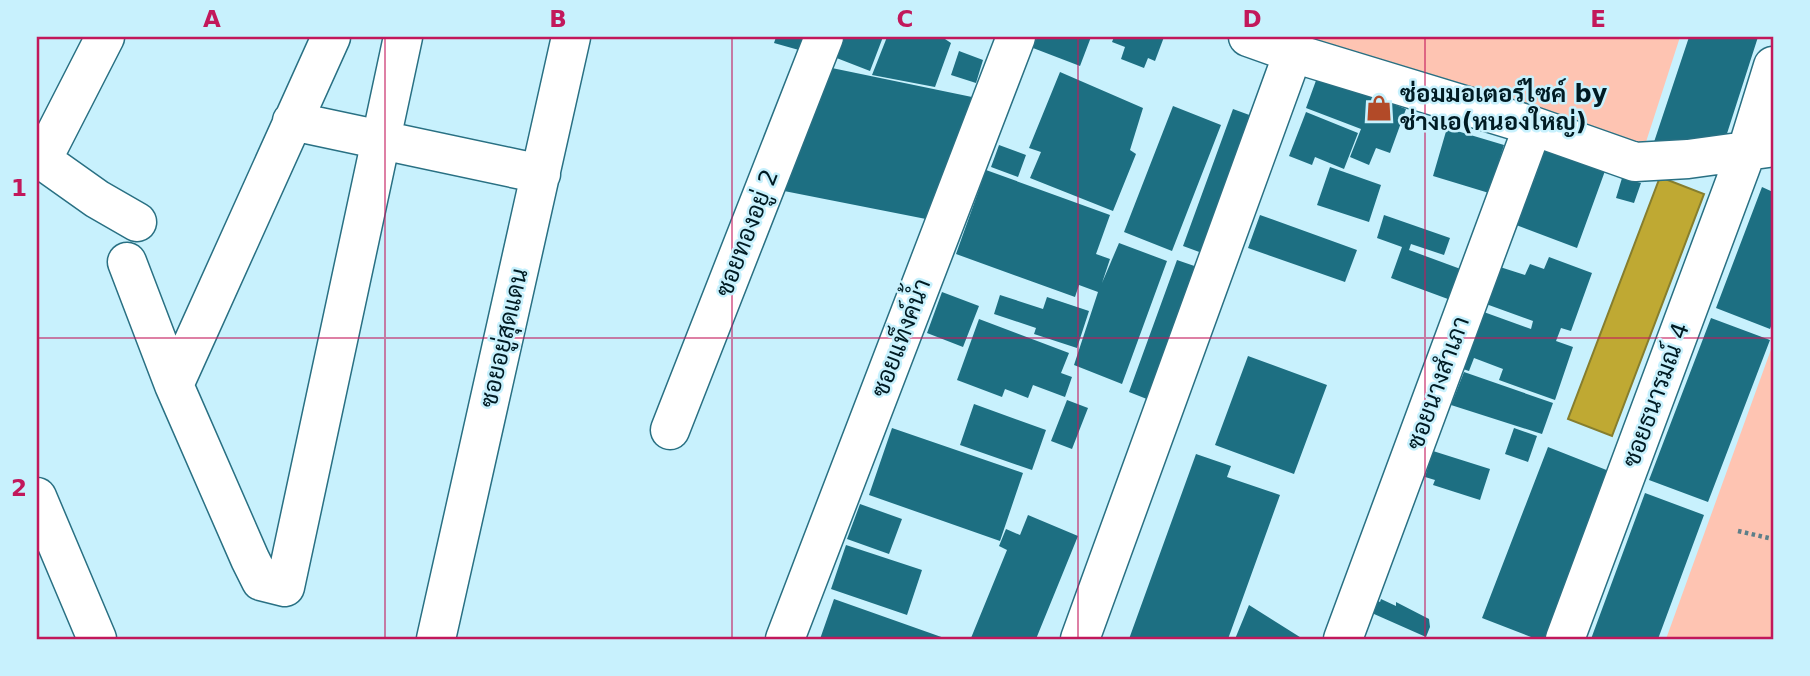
<svg xmlns="http://www.w3.org/2000/svg" width="1810" height="676" viewBox="0 0 1810 676" font-family="'DejaVu Sans',Sarabun,sans-serif">
<style>
.green{fill:#fec4b2}
.water{fill:#bfa933;stroke:#867e2e;stroke-width:2}
.building{fill:#1d6f82}
.lines{fill:none;stroke-linecap:round;stroke-linejoin:round}
.minor-casing{stroke:#297083;stroke-width:41}
.path{stroke:#5d7f89;stroke-width:4.5;stroke-dasharray:3.5 3.5;stroke-linecap:butt}
.minor{stroke:#fff;stroke-width:38}
.grid{fill:none;stroke:#c2185b;stroke-width:2;stroke-opacity:0.55}
.labels{text-anchor:middle;dominant-baseline:central;stroke-width:5;stroke-linejoin:round;paint-order:stroke}
.poi-label{font-size:24px;font-weight:bold;fill:#001b23;stroke:#c8f1fd;text-anchor:start}
.street-label{font-size:24px;fill:#001b23;stroke:#c8f1fd}
.neatline{fill:none;stroke:#c2185b;stroke-width:2.5}
.grid-label{font-size:23px;text-anchor:middle;font-weight:bold;fill:#c2185b}
</style>
<rect width="100%" height="100%" fill="#c8f1fd"/>
<!-- green -->
<path class="green" d="M1284 37H1680L1645 145Z
M1773 344V639H1666Z"/>
<!-- water -->
<path class="water" d="M1660 177 1704 194 1612 436 1568 419Z"/>
<!-- building -->
<path class="building" d="M776 37H812L806 52 774 43Z
M842 37H883L870 71 834 57Z
M887 37H942L951 43 935 87 872 75Z
M1037 37H1091L1080 66 1033 48Z
M1114 37H1164L1155 61 1148 58 1144 68 1121 59 1125 47 1112 42Z
M1689 37H1758L1723 146 1653 145Z
M959 51 983 60 976 83 951 75Z
M827 67 972 97 926 219 779 190Z
M1060 72 1143 108 1130 150 1136 154 1113 211 1030 178 1041 152 1029 148Z
M1318 75 1406 109 1390 153 1376 148 1369 165 1350 157 1361 129 1306 108Z
M1173 106 1221 125 1172 251 1124 232Z
M1233 109 1263 120 1213 257 1183 246Z
M1306 112 1358 133 1344 169 1315 157 1312 165 1289 156Z
M1447 128 1504 145 1489 193 1433 176Z
M999 145 1026 155 1018 177 991 167Z
M1545 149 1605 171 1577 248 1511 223 1528 180 1534 181Z
M1330 167 1381 185 1369 222 1317 205Z
M986 170 1110 215 1096 254 1110 259 1102 283 1119 243 1167 261 1122 384 1074 365 1098 292 1079 285 1075 297 956 254Z
M1622 178 1641 183 1634 203 1616 198Z
M1762 187 1773 192V321L1770 329 1716 308Z
M1260 215 1357 250 1345 282 1248 248Z
M1384 215 1450 238 1444 255 1411 244 1409 250 1466 271 1456 302 1391 278 1402 247 1377 238Z
M1549 257 1592 273 1571 331 1561 328 1556 341 1573 347 1555 400 1499 380 1503 369 1474 358 1469 371 1460 368 1481 311 1531 329 1533 321 1486 304 1500 267 1525 275 1530 264 1544 269Z
M1177 260 1206 270 1157 403 1129 392Z
M942 292 979 306 963 347 927 333Z
M1000 295 1043 309 1047 297 1089 311 1077 348 1034 334 1036 328 994 314Z
M1711 318 1770 340 1708 502 1649 480Z
M979 319 1069 353 1061 373 1072 377 1065 397 1033 385 1028 398 1005 389 1002 397 957 380Z
M1248 356 1327 385 1294 474 1215 445Z
M1464 372 1553 403 1542 434 1451 405Z
M1067 400 1088 408 1072 449 1051 441Z
M974 404 1046 430 1032 470 960 445Z
M892 428 1023 473 1000 541 869 495Z
M1514 428 1537 436 1528 462 1505 454Z
M1548 447 1609 471 1544 639H1536L1482 618Z
M1433 451 1490 469 1480 500 1433 485 1435 480 1425 477Z
M1196 454 1231 466 1227 477 1280 495 1228 639H1129Z
M1645 493 1704 515 1658 639H1591Z
M860 504 902 519 889 554 847 539Z
M1028 515 1078 536 1036 639 971 638 1007 550 999 546 1006 529 1020 535Z
M846 545 922 570 907 615 831 589Z
M1370 597 1380 602 1381 599 1396 606V602L1429 619 1430 627 1426 637 1365 610Z
M834 599 947 639H820Z
M1249 605 1303 639H1235Z"/>
<g class="lines">
<!-- minor casing -->
<g class="minor-casing">
<path id="minor" d="M105 37 42 160 97 199 137 222
M1248 37 1293 53 1533 126 1635 162 1688 159 1768 148
M292 121 541 174
M127 262 174 385 250 559 261 581 285 587 403 37
M174 385 331 37
M670 430 824 37
M37 497 97 639
M436 639 571 37
M785 639 1016 37
M1080 639 1293 53
M1343 639 1533 126
M1565 639 1747 150 1773 66"/>
</g>
<!-- path -->
<path class="path" d="M1738 531 1773 539"/>
<!-- minor -->
<use href="#minor" class="minor"/>
</g>
<!-- grid -->
<path class="grid" d="M385 37V639M732 37V639M1078 37V639M1425 37V639M37 338H1773"/>
<!-- icons -->
<defs>
<g id="shop-bare" transform="scale(2.1)"><path d="M-5-2.5h2.3a2.7 3.5 0 0 1 5.4 0H5L5.5 6h-11ZM-1.5-2.5h3a1.5 2.3 0 0 0-3 0Z" fill="#b24a28" stroke="#c8f1fd" stroke-width="2.5" paint-order="stroke"/></g>
</defs>
<g fill-rule="evenodd">
<use href="#shop-bare" x="1379" y="108"/>
</g>
<g class="labels">
<!-- poi labels -->
<g class="poi-label">
<text x="1400" y="94">ซ่อมมอเตอร์ไซค์ by<tspan x="1400" dy="28">ช่างเอ(หนองใหญ่)</tspan></text>
</g>
<!-- street labels -->
<g class="street-label">
<text transform="translate(747 233) rotate(-69)">ซอยทองอยู่ 2</text>
<text transform="translate(504 338) rotate(-77)">ซอยอยู่สุดแดน</text>
<text transform="translate(901 338) rotate(-69)">ซอยแท็งค์น้ำ</text>
<text transform="translate(1438 383) rotate(-70)">ซอยนางสำเภา</text>
<text transform="translate(1656 395) rotate(-70)">ซอยธนารมณ์ 4</text>
</g>
</g>
<!-- border -->
<rect width="1810" height="676" fill="none" stroke="#c8f1fd" stroke-width="77"/>
<rect x="38" y="38" width="1734" height="600" class="neatline"/>
<g class="grid-label">
<text x="212" y="27">A</text>
<text x="558" y="27">B</text>
<text x="905" y="27">C</text>
<text x="1252" y="27">D</text>
<text x="1598" y="27">E</text>
<text x="19" y="196">1</text>
<text x="19" y="496">2</text>
</g>
</svg>
